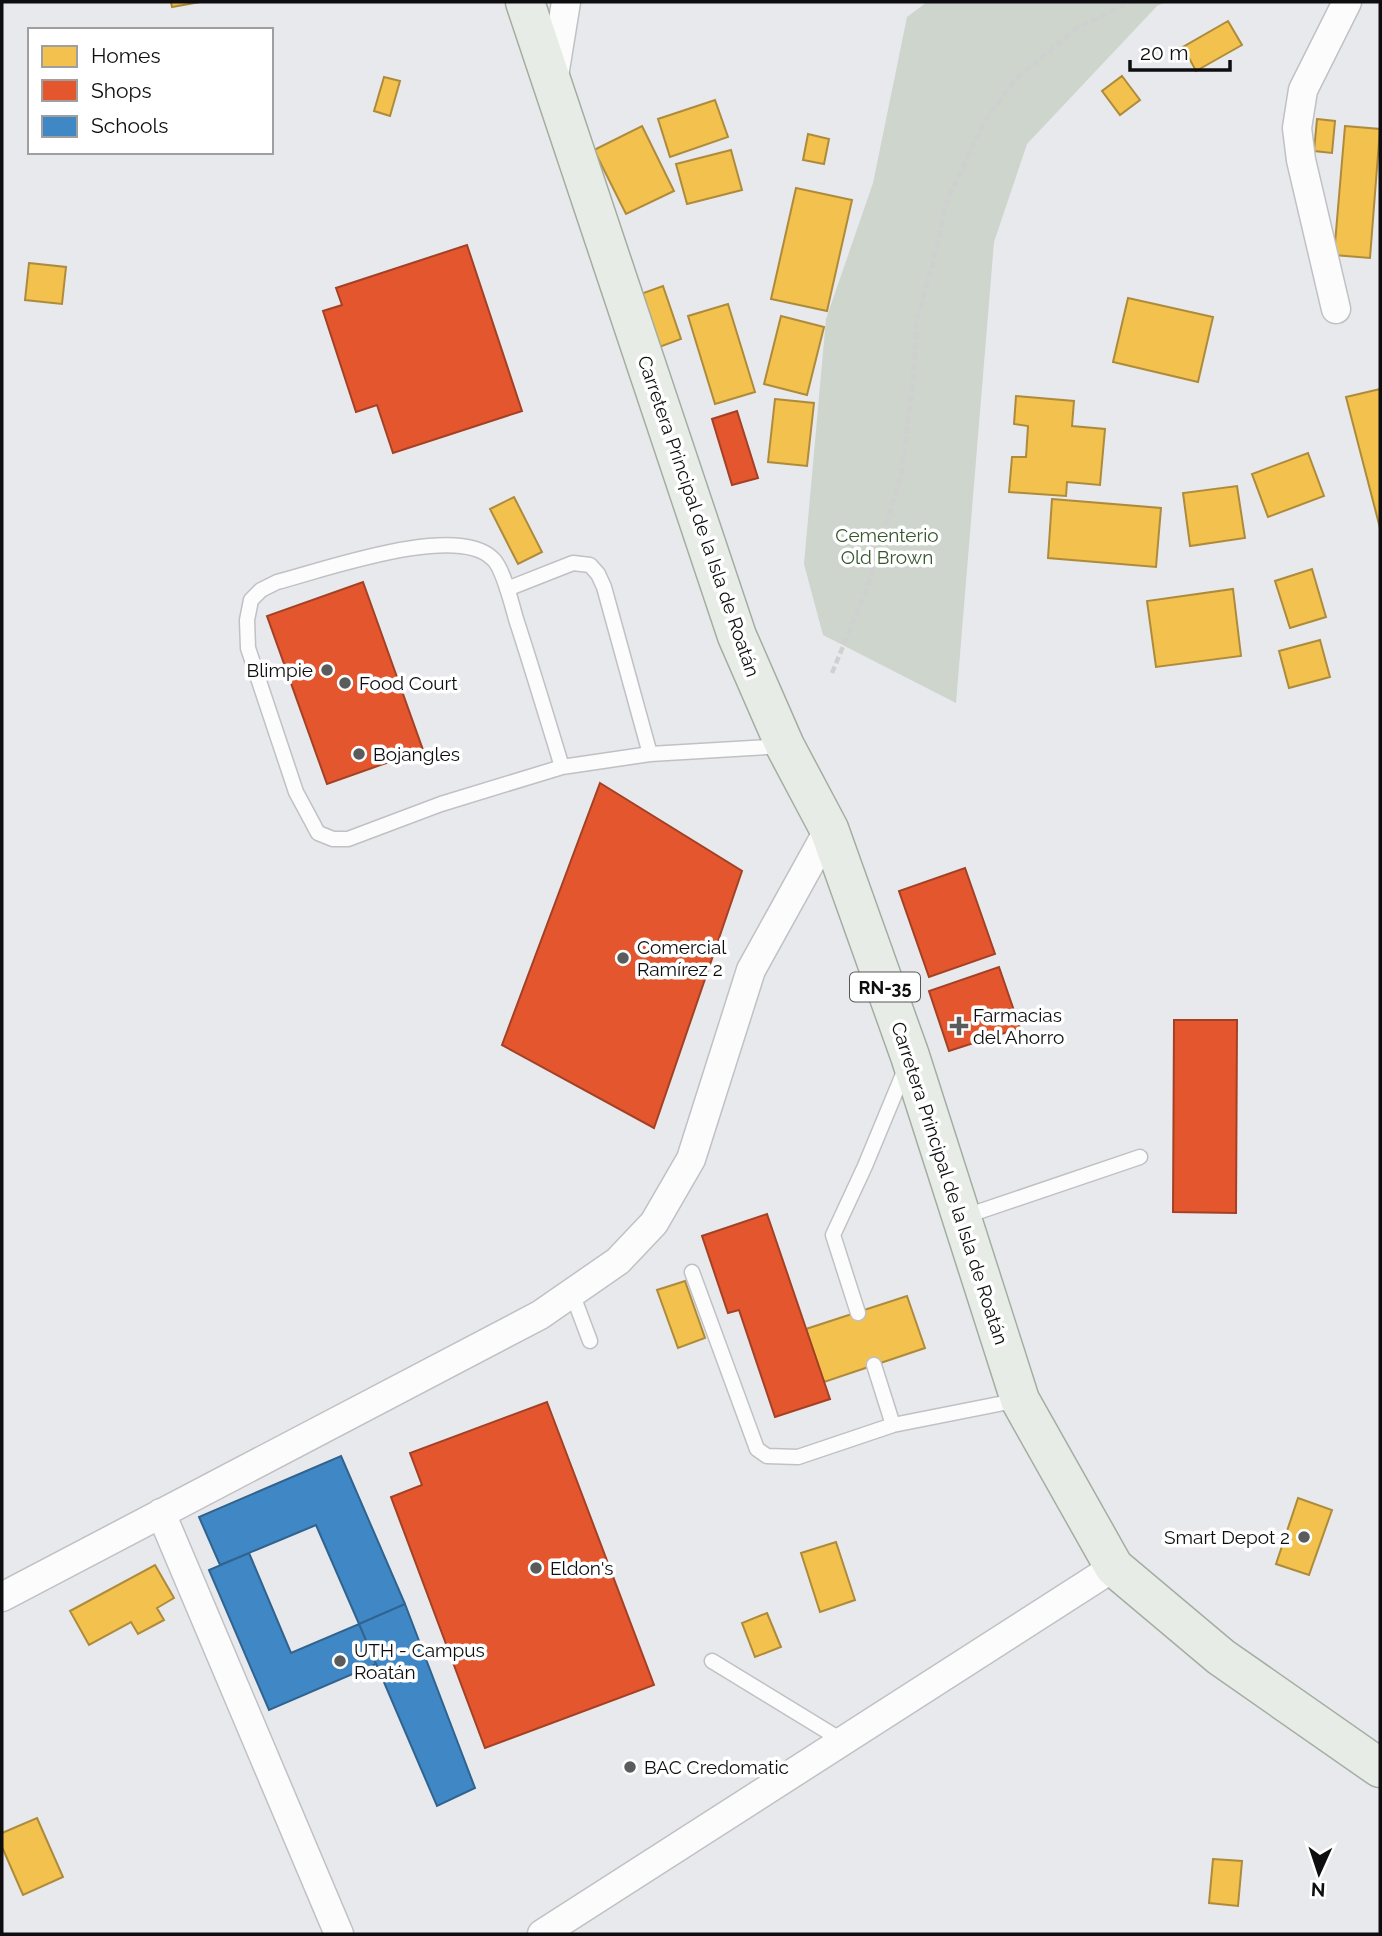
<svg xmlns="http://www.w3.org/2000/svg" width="1382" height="1936" viewBox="0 0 1382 1936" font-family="Raleway,sans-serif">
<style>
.green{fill:#cdd5cd}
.homes{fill:#f2c14e;stroke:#ae8b3b;stroke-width:2}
.shops{fill:#e4572e;stroke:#a44125;stroke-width:2}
.schools{fill:#3f88c5;stroke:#30638f;stroke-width:2}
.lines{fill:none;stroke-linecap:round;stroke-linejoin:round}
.lane-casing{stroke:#c0c1c4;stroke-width:17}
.street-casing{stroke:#c0c1c4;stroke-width:31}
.primary-casing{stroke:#a3aea2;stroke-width:41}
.path{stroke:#cfd0d0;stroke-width:4.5;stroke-dasharray:7 3.5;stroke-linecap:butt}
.lane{stroke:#fcfcfc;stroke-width:14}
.street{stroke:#fcfcfc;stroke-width:28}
.primary{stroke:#e7ede6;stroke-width:38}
.poi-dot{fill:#5a5b5d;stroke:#fff;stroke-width:2.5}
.labels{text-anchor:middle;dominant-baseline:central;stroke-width:7;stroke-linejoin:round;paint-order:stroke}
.shield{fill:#fff;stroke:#565658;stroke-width:2}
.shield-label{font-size:18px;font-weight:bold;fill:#0e0e10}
.street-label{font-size:19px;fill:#0e0e10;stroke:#fff}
.park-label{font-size:19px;fill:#38572e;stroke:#fff}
.poi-label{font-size:19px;fill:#0e0e10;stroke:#fff;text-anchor:start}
</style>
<rect width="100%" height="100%" fill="#e8e9ed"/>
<!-- green -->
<path class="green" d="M927 2H1166L1157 6 1027 144 994 242 956 703 823 635 804 564 826 319 873 183 907 17Z"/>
<!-- homes -->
<path class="homes" d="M171 2H200L172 7Z
M1228 21 1242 45 1196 71 1183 47Z
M1122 76 1140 100 1120 115 1102 91Z
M384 77 400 81 390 116 374 111Z
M715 100 728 137 670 157 658 119Z
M1317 119 1335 121 1332 153 1314 151Z
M642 126 674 191 626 214 594 150Z
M1345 126 1380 129 1370 258 1334 255Z
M808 134 829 139 824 164 803 160Z
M731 150 742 190 687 204 676 164Z
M796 188 852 200 827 311 771 299Z
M29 263 66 267 62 304 25 300Z
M663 286 681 339 654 349 635 296Z
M1128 298 1213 317 1198 382 1113 362Z
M728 304 755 392 715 404 688 316Z
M781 316 824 327 807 395 764 384Z
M1380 389V528L1346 397Z
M1016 396 1074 401 1072 426 1105 429 1100 485 1067 482 1066 496 1009 492 1012 457H1026L1028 426 1014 424Z
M775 399 814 403 807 466 768 462Z
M1308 453 1324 496 1268 517 1252 474Z
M1237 486 1245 538 1190 546 1183 493Z
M514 497 542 552 518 564 490 509Z
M1052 499 1161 508 1156 567 1048 558Z
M1312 569 1326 617 1290 628 1275 581Z
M1233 589 1241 656 1156 667 1147 601Z
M1320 640 1330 677 1289 688 1279 651Z
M685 1281 705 1338 678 1348 657 1290Z
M907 1296 925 1348 824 1382 806 1329Z
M1298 1498 1332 1510 1309 1575 1276 1564Z
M836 1542 855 1600 820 1612 801 1553Z
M155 1565 174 1598 157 1608 164 1620 138 1634 131 1622 89 1645 70 1611Z
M767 1613 781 1647 755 1657 742 1623Z
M37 1818 63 1877 23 1895 2 1847V1833Z
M1213 1859 1242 1861 1238 1906 1209 1903Z"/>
<!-- shops -->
<path class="shops" d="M467 245 522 411 393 453 377 405 356 412 323 311 342 305 336 288Z
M737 411 758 478 732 485 712 419Z
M363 582 423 750 327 784 267 616Z
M600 783 742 871 654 1128 502 1045Z
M965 868 995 954 929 977 899 891Z
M999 967 1020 1028 949 1051 929 991Z
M1174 1020H1237L1236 1213 1173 1212Z
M767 1214 830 1399 775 1417 739 1310 728 1313 702 1236Z
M547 1402 654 1685 485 1748 391 1497 422 1485 410 1453Z"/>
<!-- schools -->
<path class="schools" d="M341 1456 405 1604 359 1624 316 1525 220 1565 199 1517Z
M249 1553 291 1653 359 1624 376 1664 269 1710 209 1570Z
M405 1604 475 1788 437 1806 359 1624Z"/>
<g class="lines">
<!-- lane casing -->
<g class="lane-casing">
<path id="lane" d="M507 589 573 563 590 565 598 574 604 587 650 754
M562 767C547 718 532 668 516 619 512 605 503 568 493 559 457 522 324 570 277 582L261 590 251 600 247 620 248 648 296 792 318 833 333 839H348L441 804 562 767 650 754 783 746
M963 1217 1140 1157
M692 1272 757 1449 767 1456 798 1457 893 1425 1019 1400
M572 1293 590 1341
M858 1313 833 1235 865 1166 906 1067
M874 1365 893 1425
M712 1661 843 1741"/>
</g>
<!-- street casing -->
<g class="street-casing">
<path id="street" d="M553 82 566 2
M1336 309 1301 160 1297 128 1303 90 1347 2
M161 1513 339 1934
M2 1597 540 1315 618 1261 654 1223 691 1159 751 970 829 829
M542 1934 1114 1567"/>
</g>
<!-- primary casing -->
<g class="primary-casing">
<path id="primary" d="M525 2 737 636 785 746 829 829 910 1056 1020 1400 1114 1567 1221 1657 1380 1768"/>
</g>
<!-- path -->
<path class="path" d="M832 673 868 586 901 475 912 392 917 319 934 259 947 201 983 124 1015 80 1077 28 1131 2"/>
<!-- lane -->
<use href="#lane" class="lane"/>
<!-- street -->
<use href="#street" class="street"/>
<!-- primary -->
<use href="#primary" class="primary"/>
</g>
<!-- markers -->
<g class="poi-dot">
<circle cx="327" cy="670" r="7"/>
<circle cx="345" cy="683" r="7"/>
<circle cx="359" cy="754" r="7"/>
<circle cx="623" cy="958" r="7"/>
<path d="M955.5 1015.5h7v7h7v7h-7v7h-7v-7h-7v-7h7z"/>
<circle cx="1304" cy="1537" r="7"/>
<circle cx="536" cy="1568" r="7"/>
<circle cx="340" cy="1661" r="7"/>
<circle cx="630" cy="1767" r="7"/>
</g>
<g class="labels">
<!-- shield labels -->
<rect class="shield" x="850" y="972.5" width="70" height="29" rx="5"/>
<g class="shield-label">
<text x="885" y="987">RN-35</text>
</g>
<!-- street labels -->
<g class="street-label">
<text transform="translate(699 516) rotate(71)">Carretera Principal de la Isla de Roatán</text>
<text transform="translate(950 1183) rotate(72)">Carretera Principal de la Isla de Roatán</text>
</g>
<!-- park labels -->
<g class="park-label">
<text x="887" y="535">Cementerio<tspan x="887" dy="22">Old Brown</tspan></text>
</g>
<!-- poi labels -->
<g class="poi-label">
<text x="313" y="670" text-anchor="end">Blimpie</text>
<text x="359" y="683">Food Court</text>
<text x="373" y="754">Bojangles</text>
<text x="637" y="947">Comercial<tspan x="637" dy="22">Ramírez 2</tspan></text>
<text x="973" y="1015">Farmacias<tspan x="973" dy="22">del Ahorro</tspan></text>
<text x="1290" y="1537" text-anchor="end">Smart Depot 2</text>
<text x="550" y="1568">Eldon's</text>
<text x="354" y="1650">UTH - Campus<tspan x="354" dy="22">Roatán</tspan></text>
<text x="644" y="1767">BAC Credomatic</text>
</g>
</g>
<!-- border -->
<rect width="1382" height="1936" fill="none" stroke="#0e0e10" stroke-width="7"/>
<!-- legend -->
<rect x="28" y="28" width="245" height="126" fill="#ffffff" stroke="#9f9f9f" stroke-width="2"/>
<rect x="42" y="46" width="35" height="21" fill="#f2c14e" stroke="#9f9f9f" stroke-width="2"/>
<text x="91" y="63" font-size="21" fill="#0e0e10">Homes</text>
<rect x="42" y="80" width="35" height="21" fill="#e4572e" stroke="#9f9f9f" stroke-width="2"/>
<text x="91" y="98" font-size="21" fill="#0e0e10">Shops</text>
<rect x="42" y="116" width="35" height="21" fill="#3f88c5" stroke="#9f9f9f" stroke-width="2"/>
<text x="91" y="133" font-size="21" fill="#0e0e10">Schools</text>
<!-- north arrow -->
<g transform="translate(1319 1873) rotate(183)" stroke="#ffffff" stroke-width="5" paint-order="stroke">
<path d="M0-5L12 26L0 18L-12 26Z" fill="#0e0e10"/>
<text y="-10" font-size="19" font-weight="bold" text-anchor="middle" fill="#0e0e10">N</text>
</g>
<!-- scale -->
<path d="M1130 60v10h100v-10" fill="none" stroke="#0e0e10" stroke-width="3.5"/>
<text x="1140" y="60" font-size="21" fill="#0e0e10" stroke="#ffffff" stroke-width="5" paint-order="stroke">20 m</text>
</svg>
